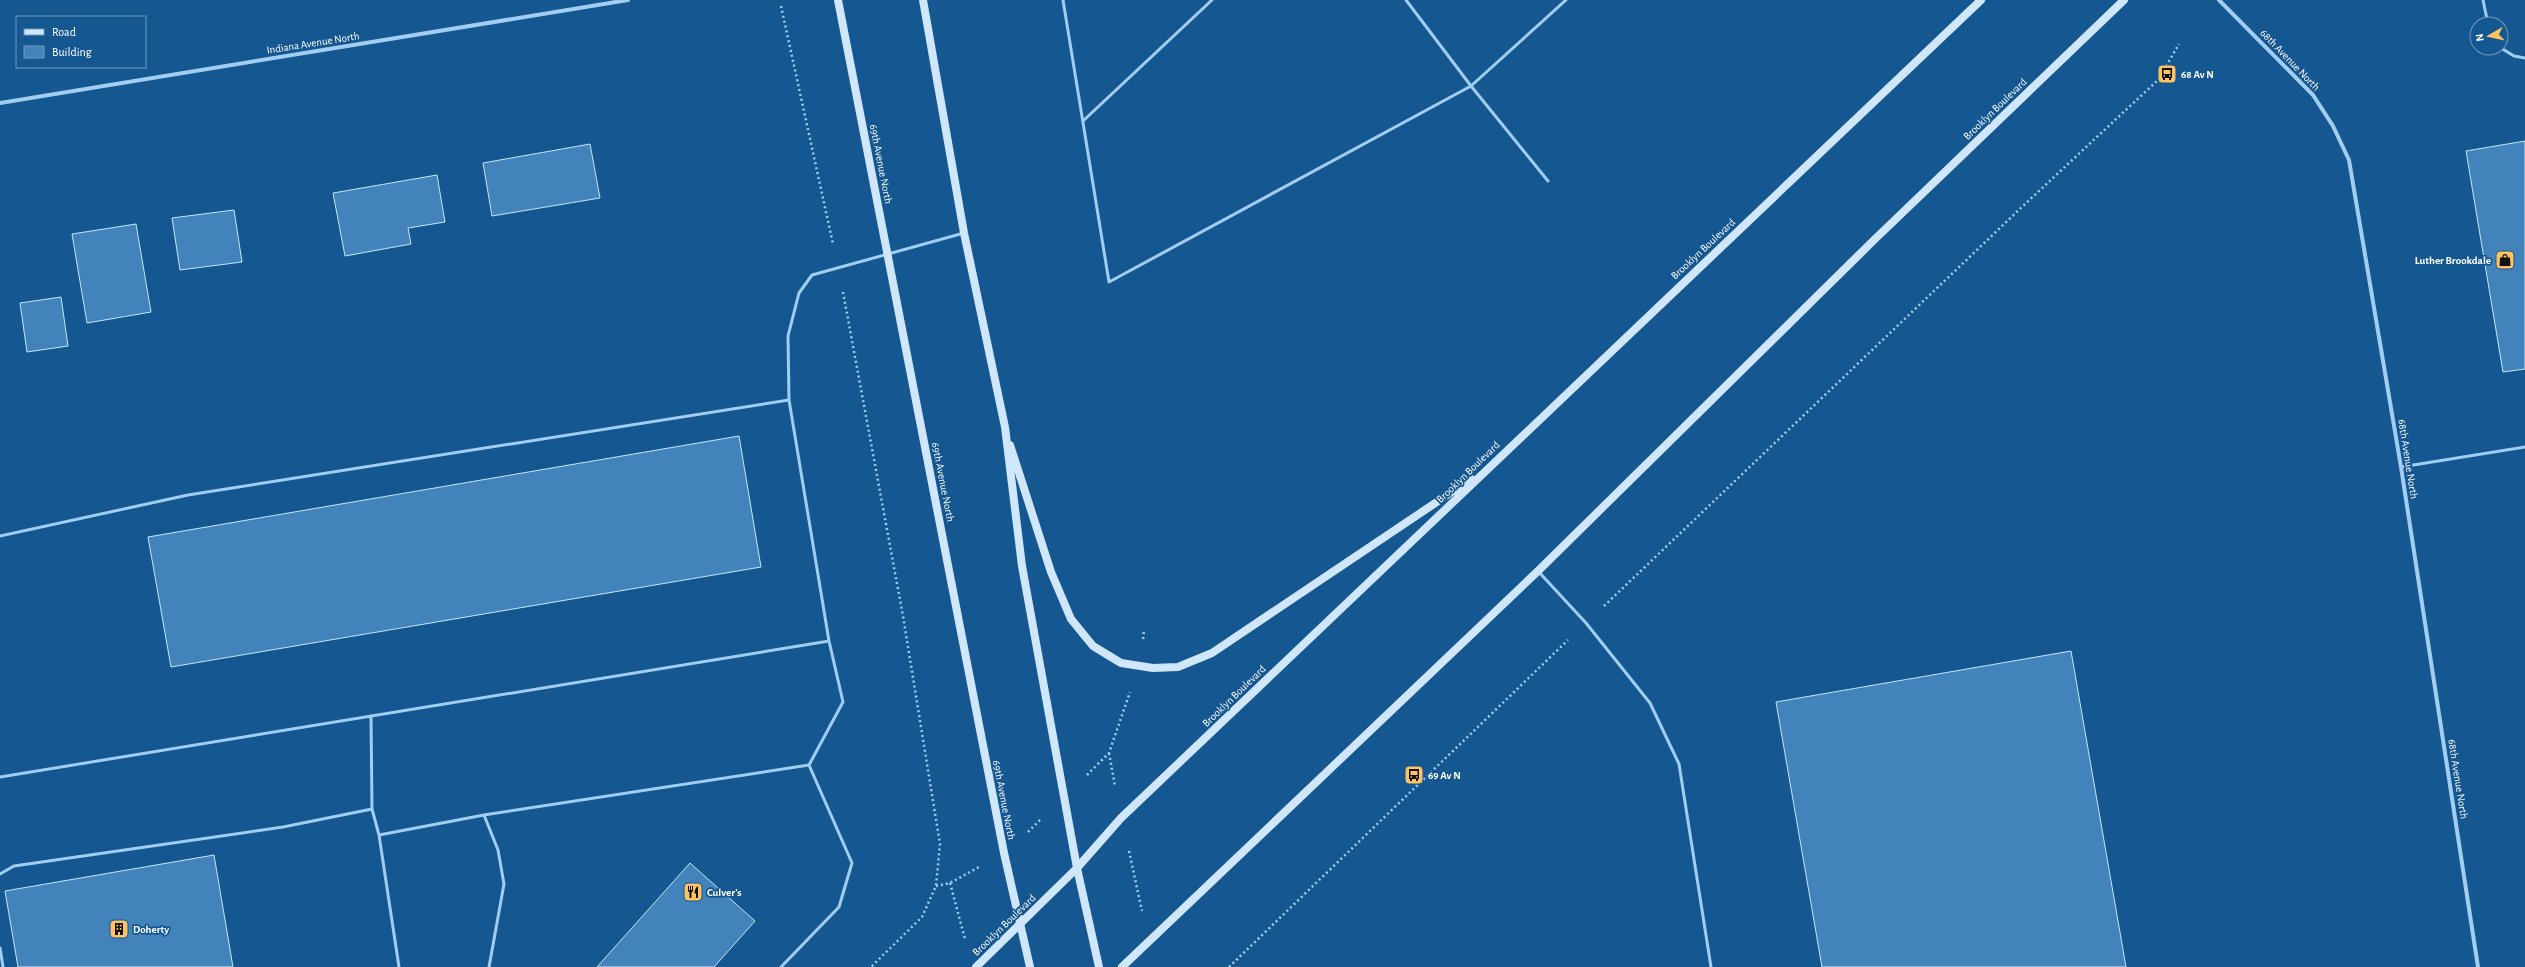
<svg xmlns="http://www.w3.org/2000/svg" width="2525" height="967" viewBox="0 0 2525 967" font-family="'Alegreya Sans',sans-serif">
<style>
.building{fill:#4283bb;stroke:#c8e5fc}
.lines{fill:none;stroke-linecap:round;stroke-linejoin:round}
.path{stroke:#a1cdf1;stroke-width:2.5;stroke-dasharray:2 3;stroke-linecap:butt}
.lane{stroke:#a1cdf1;stroke-width:3}
.street{stroke:#a1cdf1;stroke-width:4}
.secondary{stroke:#d0e7fb;stroke-width:8}
.labels{text-anchor:middle;dominant-baseline:central;stroke-width:3.5;stroke-linejoin:round;paint-order:stroke}
.street-label{font-size:11px;fill:#fff;stroke:#155791}
.poi-label{font-size:11px;font-weight:bold;fill:#fff;stroke:#155791;text-anchor:start}
</style>
<rect width="100%" height="100%" fill="#155791"/>
<!-- building -->
<path class="building" d="M2525 141V369L2503 372 2466 151Z
M590 144 600 198 492 216 483 163Z
M437 175 445 222 408 228 411 244 345 256 333 193Z
M234 210 242 262 180 270 172 218Z
M136 224 151 312 87 323 72 234Z
M61 297 68 346 27 352 20 303Z
M739 436 761 567 171 667 148 537Z
M2071 651 2126 967H1822L1776 702Z
M214 855 233 967H18L5 891Z
M690 863 755 921 714 967H597Z"/>
<g class="lines">
<!-- path -->
<path class="path" d="M781 6 833 244
M843 292 903 616 940 844 936 886 922 917 871 967
M1604 606 2024 205 2158 80 2179 44
M1143 639 1144 630
M1109 753 1115 786
M1087 775 1109 753 1130 692
M1028 832 1040 820
M1129 851 1142 911
M950 883 965 939
M936 886 950 883 979 867
M1229 967 1568 640"/>
<!-- lane -->
<path class="lane" d="M1063 0 1109 282 1471 86 1566 0
M1406 0 1471 86 1548 181
M2483 0 2488 24
M2501 48 2514 56 2525 58
M1083 121 1212 0
M2401 467 2525 447
M0 536 188 495 789 400
M1538 571 1586 623 1650 703 1679 764 1711 967
M371 716 372 809 379 835 399 967
M0 777 829 641
M484 815 498 850 504 884 489 967
M379 835 484 815 809 765 843 702 829 641 789 400 788 336 799 293 812 275 964 233
M0 874 14 866 283 827 372 809
M0 948 3 967
M781 967 839 907 852 863 809 765"/>
<!-- street -->
<path class="street" d="M2219 0 2313 95 2333 126 2349 160 2401 467 2478 967
M0 103 628 0"/>
<!-- secondary -->
<path class="secondary" d="M838 0 1004 853 1030 967
M923 0 964 233 1005 427 1022 566 1077 868 1099 967
M1010 445 1051 572 1071 619 1093 646 1121 663 1153 668 1178 667 1212 653 1471 479
M976 967 1077 868 1121 818 1981 0
M1122 967 1538 571 1874 240 2124 0"/>
</g>
<!-- icons -->
<defs>
<g id="bus-square" transform="scale(1)"><rect x="-9" y="-9" width="18" height="18" rx="4" fill="#ffc261" stroke="#155791"/><path d="M-5-6H5V4H4V6H2V4H-2V6H-4V4H-5ZM-3.5-4V0h7V-4ZM-3.5 1.2v1.5H-2V1.2ZM2 1.2v1.5H3.5V1.2Z" fill="#111"/></g>
<g id="shop-square" transform="scale(1)"><rect x="-9" y="-9" width="18" height="18" rx="4" fill="#ffc261" stroke="#155791"/><path d="M-5-2.5h2.3a2.7 3.5 0 0 1 5.4 0H5L5.5 6h-11ZM-1.5-2.5h3a1.5 2.3 0 0 0-3 0Z" fill="#111"/></g>
<g id="restaurant-square" transform="scale(1)"><rect x="-9" y="-9" width="18" height="18" rx="4" fill="#ffc261" stroke="#155791"/><path d="M-5-6h1v4h1v-4h1v4h1v-4h1v5L-1.5 .5V6h-2V.5L-5-1ZM5-6V6H3V1.5H1.5Q1.5-4 5-6Z" fill="#111"/></g>
<g id="building-square" transform="scale(1)"><rect x="-9" y="-9" width="18" height="18" rx="4" fill="#ffc261" stroke="#155791"/><path d="M-4-6H4V6H1V3H-1V6H-4ZM-2.5-4.3h1.7v1.8h-1.7ZM.8-4.3h1.7v1.8H.8ZM-2.5-1h1.7V.8h-1.7ZM.8-1h1.7V.8H.8Z" fill="#111"/></g>
</defs>
<g fill-rule="evenodd">
<use href="#bus-square" x="2167" y="74"/>
<use href="#shop-square" x="2505" y="260"/>
<use href="#bus-square" x="1414" y="775"/>
<use href="#restaurant-square" x="693" y="892"/>
<use href="#building-square" x="119" y="929"/>
</g>
<g class="labels">
<!-- street labels -->
<g class="street-label">
<text transform="translate(313 43) rotate(-9)">Indiana Avenue North</text>
<text transform="translate(2290 60) rotate(46)">68th Avenue North</text>
<text transform="translate(1995 109) rotate(-44)">Brooklyn Boulevard</text>
<text transform="translate(881 164) rotate(79)">69th Avenue North</text>
<text transform="translate(1703 249) rotate(-43)">Brooklyn Boulevard</text>
<text transform="translate(2408 459) rotate(81)">68th Avenue North</text>
<text transform="translate(1468 472) rotate(-44)">Brooklyn Boulevard</text>
<text transform="translate(943 482) rotate(79)">69th Avenue North</text>
<text transform="translate(1234 696) rotate(-44)">Brooklyn Boulevard</text>
<text transform="translate(2458 779) rotate(81)">68th Avenue North</text>
<text transform="translate(1004 800) rotate(79)">69th Avenue North</text>
<text transform="translate(1004 925) rotate(-44)">Brooklyn Boulevard</text>
</g>
<!-- poi labels -->
<g class="poi-label">
<text x="2181" y="74">68 Av N</text>
<text x="2491" y="260" text-anchor="end">Luther Brookdale</text>
<text x="1428" y="775">69 Av N</text>
<text x="707" y="892">Culver's</text>
<text x="133" y="929">Doherty</text>
</g>
</g>
<!-- legend -->
<rect x="16" y="16" width="130" height="52" fill="#155791" stroke="#739abd"/>
<rect x="24" y="29" width="20" height="6" fill="#d0e7fb" stroke="#739abd"/>
<text x="52" y="36" font-size="12" fill="#ffffff">Road</text>
<rect x="24" y="46" width="20" height="12" fill="#4283bb" stroke="#739abd"/>
<text x="52" y="56" font-size="12" fill="#ffffff">Building</text>
<!-- north arrow -->
<g transform="translate(2489 36) rotate(261)"><circle r="19" fill="#155791" stroke="#739abd"/>
<path d="M0-3L7 15L0 10L-7 15Z" fill="#ffc261"/>
<text y="-6" font-size="11" font-weight="bold" text-anchor="middle" fill="#ffffff">N</text>
</g>
</svg>
